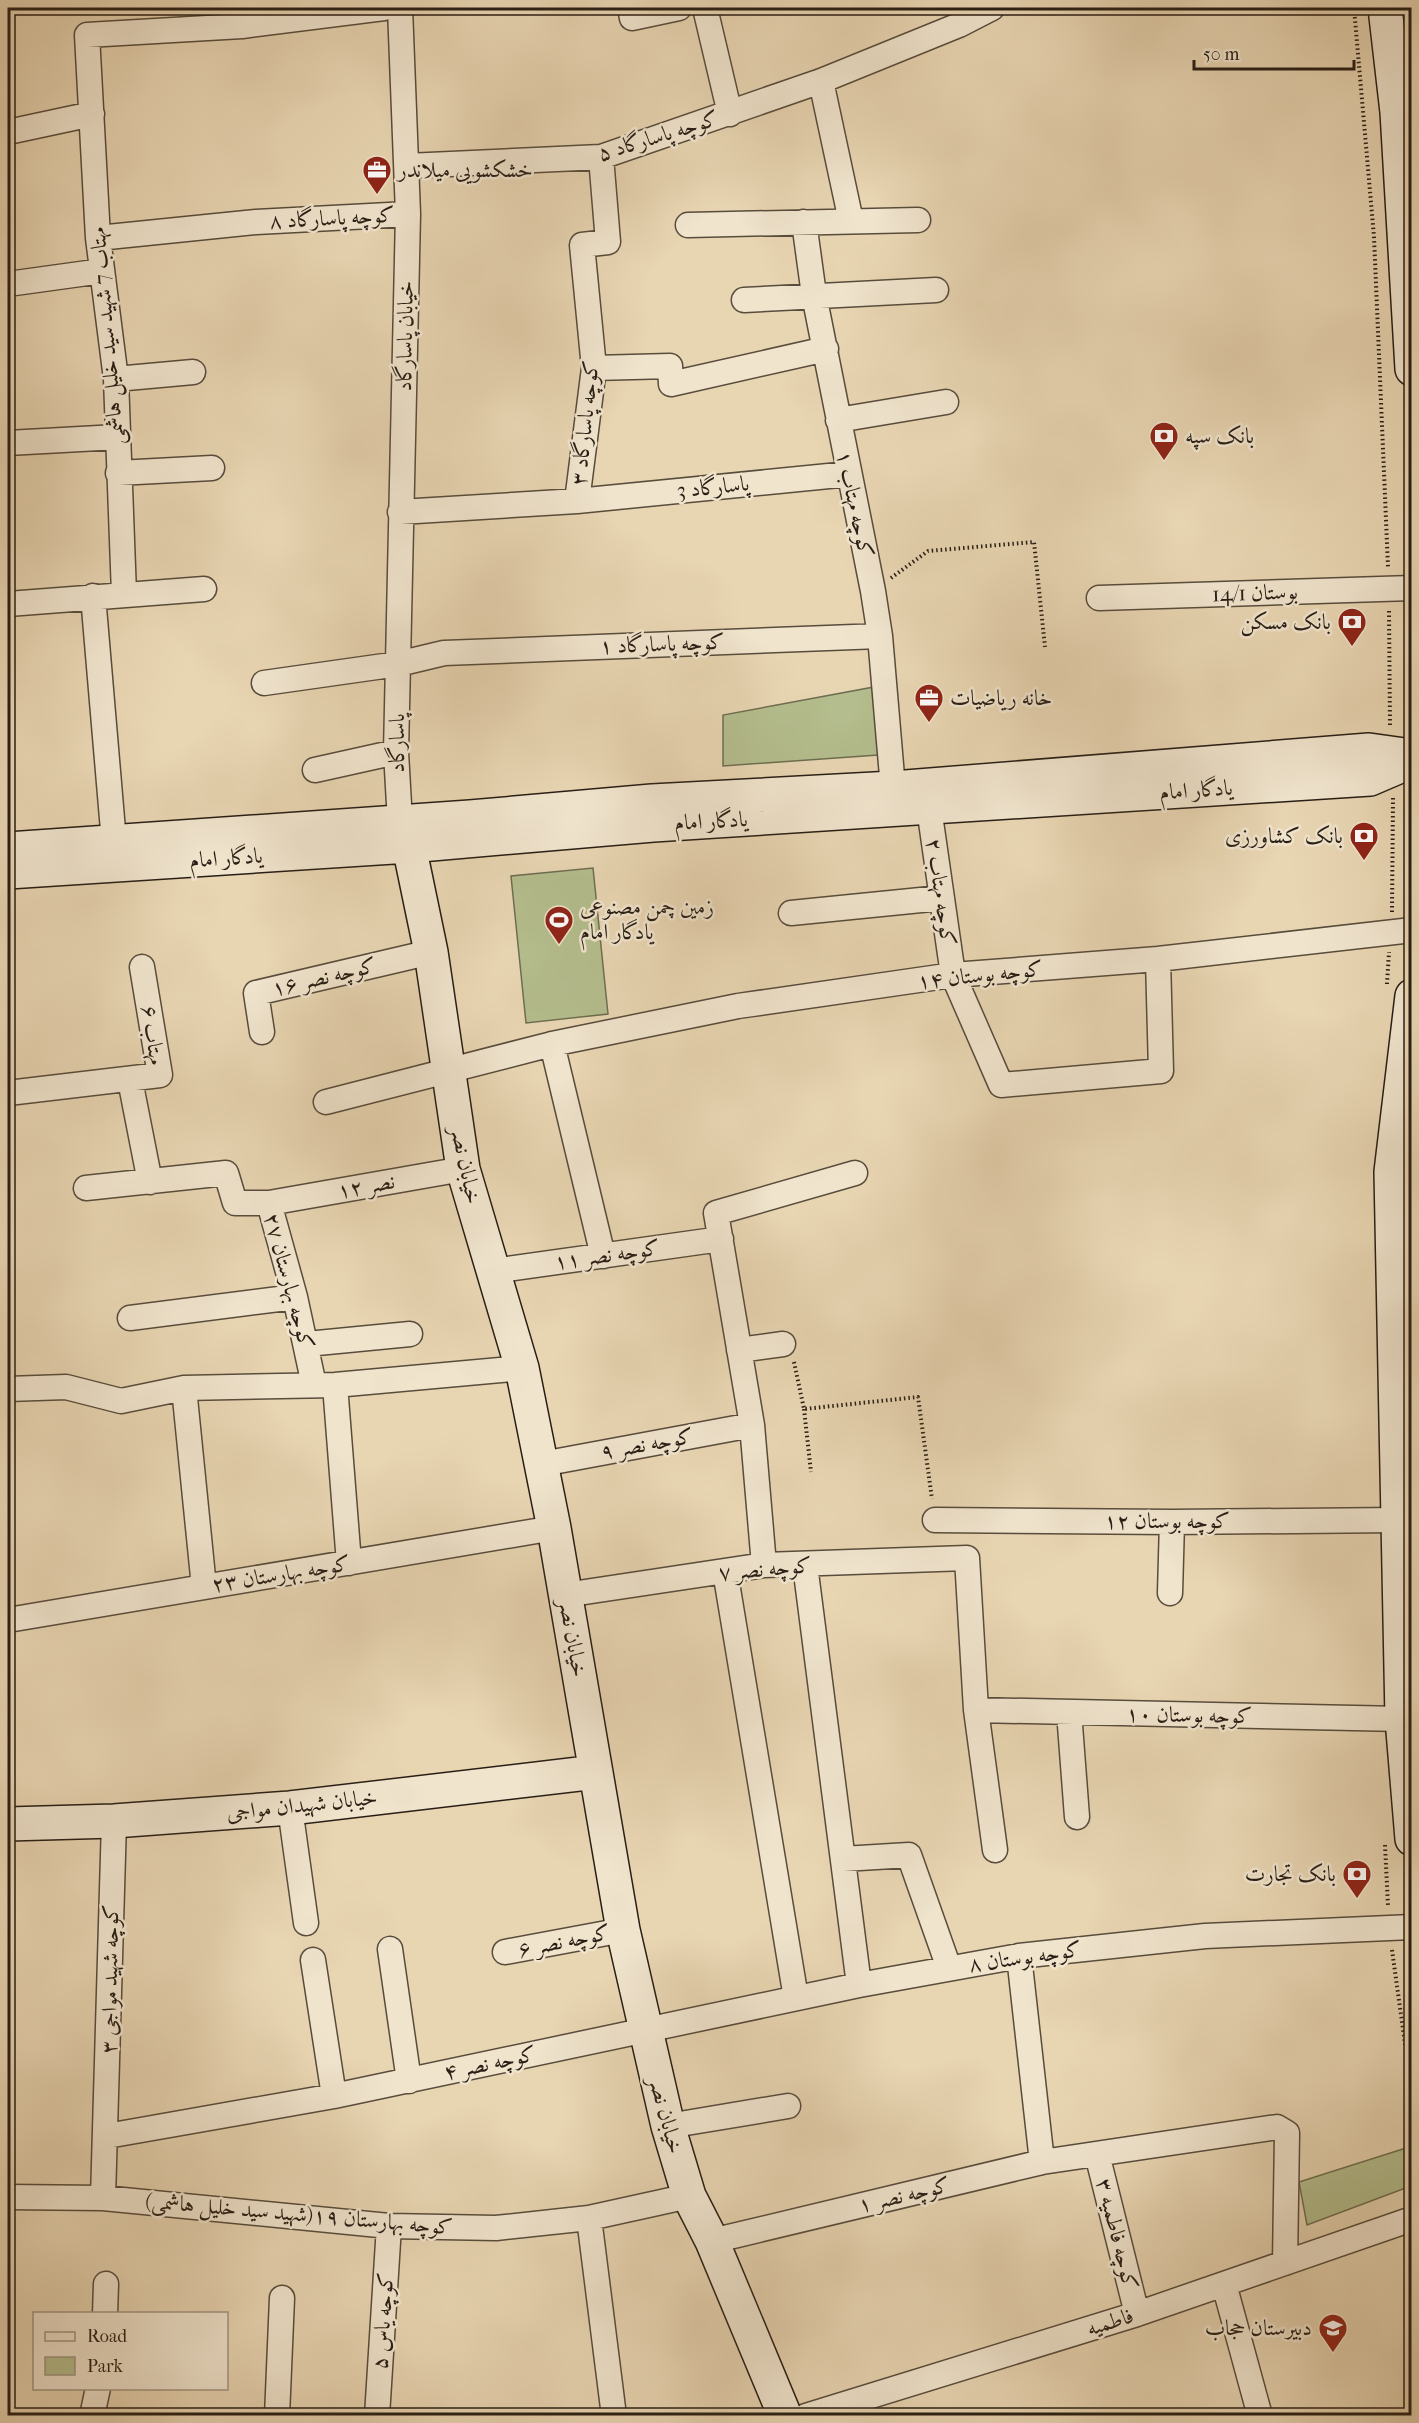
<svg xmlns="http://www.w3.org/2000/svg" width="1419" height="2423" viewBox="0 0 1419 2423" font-family="'IM FELL French Canon',Amiri,serif">
<style>
.green{fill:#b4bd8d;stroke:#6e6e51;stroke-width:1.5}
.lines{fill:none;stroke-linecap:round;stroke-linejoin:round}
.street-casing{stroke:#584c3c;stroke-width:27}
.secondary-casing{stroke:#281e15;stroke-width:36}
.path{stroke:#281e15;stroke-width:4;stroke-dasharray:1.5 3;stroke-linecap:butt}
.street{stroke:#f0e4cd;stroke-width:24}
.secondary{stroke:#f0e4cd;stroke-width:33}
.labels{text-anchor:middle;dominant-baseline:central;stroke-width:5;stroke-linejoin:round;paint-order:stroke}
.street-label{font-size:22px;fill:#281e15;stroke:#f0e4cd}
.poi-label{font-size:22px;fill:#281e15;stroke:#f0e4cd;text-anchor:start}
</style>
<rect width="100%" height="100%" fill="#e8d5b2"/>
<filter id="stains"><feTurbulence type="fractalNoise" baseFrequency=".00333" numOctaves="4"/><feColorMatrix values="0 0 0 0 .2 0 0 0 0 .09 0 0 0 0 .02 0 0 0 .5 -.17"/></filter>
<radialGradient id="worn" r=".72"><stop offset=".6" stop-color="#630" stop-opacity="0"/><stop offset="1" stop-color="#630" stop-opacity=".3"/></radialGradient>
<!-- green -->
<path class="green" d="M874 687 878 755 723 766V715Z
M593 868 608 1014 526 1023 511 876Z
M1406 2148 1411 2186 1307 2225 1299 2182Z"/>
<g class="lines">
<!-- street casing -->
<g class="street-casing">
<path id="street" d="M630 8 632 18 679 8
M705 8 730 114
M821 81 851 221
M8 132 92 114
M407 166 601 157 821 81 959 25 992 8
M804 222 814 295 873 591 880 636 893 788
M688 225 918 220
M98 238 256 222 408 214
M8 284 102 271
M744 300 936 290
M594 368 670 366 671 384 826 349
M116 379 193 372
M838 420 946 402
M8 443 117 437
M118 473 212 468
M577 501 849 474
M400 512 577 501 594 368 582 245 608 242 601 157
M124 594 116 379 98 238 87 35 242 26 384 8
M93 596 114 842
M1099 598 1412 588
M8 604 204 589
M264 683 398 664 444 653 880 636
M315 770 396 752
M929 808 953 975 1001 1085 1161 1071 1158 959
M400 822 396 752 408 214 400 8
M791 913 941 898
M262 1032 256 993 431 952
M552 1044 603 1256
M130 1080 150 1182
M8 1093 160 1075 142 967
M326 1102 552 1044 738 1006 953 975 1158 959 1412 930
M86 1188 226 1173 235 1203H269L295 1297 314 1385
M269 1203 463 1169
M493 1271 721 1239
M130 1318 295 1297
M307 1344 410 1334
M739 1350 783 1344
M335 1385 349 1563
M184 1388 204 1587
M8 1389 66 1387 121 1401 184 1388 335 1385 522 1368
M542 1464 752 1425
M935 1520 1172 1522 1398 1520
M764 1565 752 1425 716 1213 855 1173
M805 1565 859 1985
M725 1571 796 1998
M1170 1593 1172 1522
M565 1595 764 1565 967 1558 976 1710 995 1850
M8 1620 554 1528
M976 1710 1402 1719
M1069 1712 1077 1817
M290 1808 306 1923
M843 1859 909 1855 949 1968
M390 1949 409 2081
M505 1952 623 1930
M1019 1956 1042 2162
M313 1960 334 2096
M668 2126 788 2106
M107 2136 334 2096 859 1985 1019 1956 1205 1936 1412 1927
M1097 2154 1137 2314
M8 2197 103 2198 389 2226 496 2228 589 2218 689 2196
M103 2198 114 1821
M589 2218 614 2416
M712 2241 1042 2162 1277 2127 1287 2133 1285 2263
M1224 2284 1260 2416
M105 2314 106 2284
M92 2416 98 2388
M277 2416 282 2298
M377 2416 389 2226
M806 2416 1137 2314 1412 2219"/>
</g>
<!-- secondary casing -->
<g class="secondary-casing">
<path id="secondary" d="M1385 8 1397 112 1412 369
M409 846 431 952 463 1169 522 1368 554 1528 623 1930 668 2126 689 2196 712 2241 785 2416
M8 849 470 817 652 801 893 788 1369 750 1412 756
M8 872 409 846 653 825 1370 779 1412 761
M1412 996 1391 1172 1402 1719 1412 1839
M8 1824 114 1821 290 1808 596 1772"/>
</g>
<!-- path -->
<path class="path" d="M1354 8 1374 237 1388 567
M891 578 928 551 1034 542 1045 647
M1389 611 1390 726
M1392 912 1393 797
M1387 984 1389 952
M794 1362 804 1409 918 1397 932 1499
M804 1409 811 1472
M8 1770 9 1799
M1385 1845 1388 1906
M1392 1950 1412 2094"/>
<!-- street -->
<use href="#street" class="street"/>
<!-- secondary -->
<use href="#secondary" class="secondary"/>
</g>
<!-- icons -->
<defs>
<g id="office-pin" transform="scale(1.5)"><path d="M0 17L-7.5 6A9.5 9.5 0 1 1 7.5 6Z" fill="#8f2418" stroke="#f0e4cd"/><path d="M-6-3h4V-5.5h4V-3h4V5H-6ZM-1-4.5V-3h2v-1.5ZM-6 0V1H6V0Z" fill="#fff"/></g>
<g id="bank-pin" transform="scale(1.5)"><path d="M0 17L-7.5 6A9.5 9.5 0 1 1 7.5 6Z" fill="#8f2418" stroke="#f0e4cd"/><path d="M-6-4H6V4H-6ZM0-2.3a2.3 2.3 0 1 0 0 4.6a2.3 2.3 0 1 0 0-4.6Z" fill="#fff"/></g>
<g id="stadium-pin" transform="scale(1.5)"><path d="M0 17L-7.5 6A9.5 9.5 0 1 1 7.5 6Z" fill="#8f2418" stroke="#f0e4cd"/><path d="M0-5a6.5 5 0 1 0 0 10a6.5 5 0 1 0 0-10ZM-3.5-1.8h7v3.6h-7Z" fill="#fff"/></g>
<g id="school-pin" transform="scale(1.5)"><path d="M0 17L-7.5 6A9.5 9.5 0 1 1 7.5 6Z" fill="#8f2418" stroke="#f0e4cd"/><path d="M0-5L7-2L0 1L-7-2ZM-4 1L0 2.5L4 1V4Q0 6-4 4Z" fill="#fff"/></g>
</defs>
<g fill-rule="evenodd">
<use href="#office-pin" x="377" y="170"/>
<use href="#bank-pin" x="1164" y="436"/>
<use href="#bank-pin" x="1352" y="622"/>
<use href="#office-pin" x="929" y="698"/>
<use href="#bank-pin" x="1364" y="836"/>
<use href="#stadium-pin" x="559" y="920"/>
<use href="#bank-pin" x="1357" y="1874"/>
<use href="#school-pin" x="1333" y="2328"/>
</g>
<g class="labels">
<!-- street labels -->
<g class="street-label">
<text transform="translate(658 136) rotate(-17)">کوچه پاسارگاد ۵</text>
<text transform="translate(332 218) rotate(-3)">کوچه پاسارگاد ۸</text>
<text transform="translate(107 336) rotate(-95)">مهتاب 7 شهید سید خلیل هاشمی</text>
<text transform="translate(405 336) rotate(-89)">خیابان پاسارگاد</text>
<text transform="translate(585 423) rotate(-84)">کوچه پاسارگاد ۳</text>
<text transform="translate(713 487) rotate(-6)">پاسارگاد 3</text>
<text transform="translate(855 504) rotate(78)">کوچه مهتاب ۱</text>
<text transform="translate(1255 593) rotate(-2)">بوستان 14/1</text>
<text transform="translate(662 644) rotate(-2)">کوچه پاسارگاد ۱</text>
<text transform="translate(397 743) rotate(-90)">پاسارگاد</text>
<text transform="translate(1196 790) rotate(-4)">یادگار امام</text>
<text transform="translate(711 821) rotate(-3)">یادگار امام</text>
<text transform="translate(226 858) rotate(-4)">یادگار امام</text>
<text transform="translate(941 892) rotate(82)">کوچه مهتاب ۲</text>
<text transform="translate(980 975) rotate(-6)">کوچه بوستان ۱۴</text>
<text transform="translate(324 977) rotate(-13)">کوچه نصر ۱۶</text>
<text transform="translate(153 1035) rotate(82)">مهتاب ۶</text>
<text transform="translate(466 1165) rotate(78)">خیابان نصر</text>
<text transform="translate(366 1186) rotate(-10)">نصر ۱۲</text>
<text transform="translate(607 1255) rotate(-8)">کوچه نصر ۱۱</text>
<text transform="translate(289 1281) rotate(75)">کوچه بهارستان ۲۷</text>
<text transform="translate(647 1444) rotate(-10)">کوچه نصر ۹</text>
<text x="1167" y="1521">کوچه بوستان ۱۲</text>
<text transform="translate(765 1569) rotate(-5)">کوچه نصر ۷</text>
<text transform="translate(281 1574) rotate(-9)">کوچه بهارستان ۲۳</text>
<text transform="translate(573 1638) rotate(80)">خیابان نصر</text>
<text transform="translate(1189 1715) rotate(1)">کوچه بوستان ۱۰</text>
<text transform="translate(302 1805) rotate(-6)">خیابان شهیدان مواجی</text>
<text transform="translate(564 1941) rotate(-11)">کوچه نصر ۶</text>
<text transform="translate(1025 1957) rotate(-8)">کوچه بوستان ۸</text>
<text transform="translate(110 1979) rotate(-89)">کوچه شهید مواجی ۳</text>
<text transform="translate(490 2063) rotate(-12)">کوچه نصر ۴</text>
<text transform="translate(666 2115) rotate(75)">خیابان نصر</text>
<text transform="translate(904 2195) rotate(-13)">کوچه نصر ۱</text>
<text transform="translate(299 2214) rotate(5)">کوچه بهارستان ۱۹(شهید سید خلیل هاشمی)</text>
<text transform="translate(1117 2234) rotate(76)">کوچه فاطمیه ۳</text>
<text transform="translate(383 2321) rotate(-86)">کوچه یاس ۵</text>
<text transform="translate(1110 2322) rotate(-17)">فاطمیه</text>
</g>
<!-- poi labels -->
<g class="poi-label">
<text x="398" y="170">خشکشویی میلاندر</text>
<text x="1185" y="436">بانک سپه</text>
<text x="1331" y="622" text-anchor="end">بانک مسکن</text>
<text x="950" y="698">خانه ریاضیات</text>
<text x="1343" y="836" text-anchor="end">بانک کشاورزی</text>
<text x="580" y="907">زمین چمن مصنوعی<tspan x="580" dy="25">یادگار امام</tspan></text>
<text x="1336" y="1874" text-anchor="end">بانک تجارت</text>
<text x="1312" y="2328" text-anchor="end">دبیرستان حجاب</text>
</g>
</g>
<!-- margin -->
<rect width="1419" height="2423" fill="none" stroke="#e8d5b2" stroke-width="30"/>
<rect x="9" y="9" width="1401" height="2405" fill="none" stroke="#281e15" stroke-width="3"/>
<rect x="15" y="15" width="1389" height="2393" fill="none" stroke="#281e15" stroke-width="1.5"/>
<!-- legend -->
<rect x="33" y="2312" width="195" height="78" fill="#f0e4cd" stroke="#a09583" stroke-width="1.5"/>
<rect x="45" y="2332" width="30" height="9" fill="#f0e4cd" stroke="#a09583" stroke-width="1.5"/>
<text x="87" y="2342" font-size="18" fill="#281e15">Road</text>
<rect x="45" y="2357" width="30" height="18" fill="#b4bd8d" stroke="#a09583" stroke-width="1.5"/>
<text x="87" y="2372" font-size="18" fill="#281e15">Park</text>
<!-- scale -->
<path d="M1194 60v9h160v-9" fill="none" stroke="#281e15" stroke-width="3"/>
<text x="1203" y="60" font-size="18" fill="#281e15" stroke="#f0e4cd" stroke-width="4.5" paint-order="stroke">50 m</text>
<rect width="100%" height="100%" filter="url(#stains)"/>
<rect width="100%" height="100%" fill="url(#worn)"/>
</svg>
